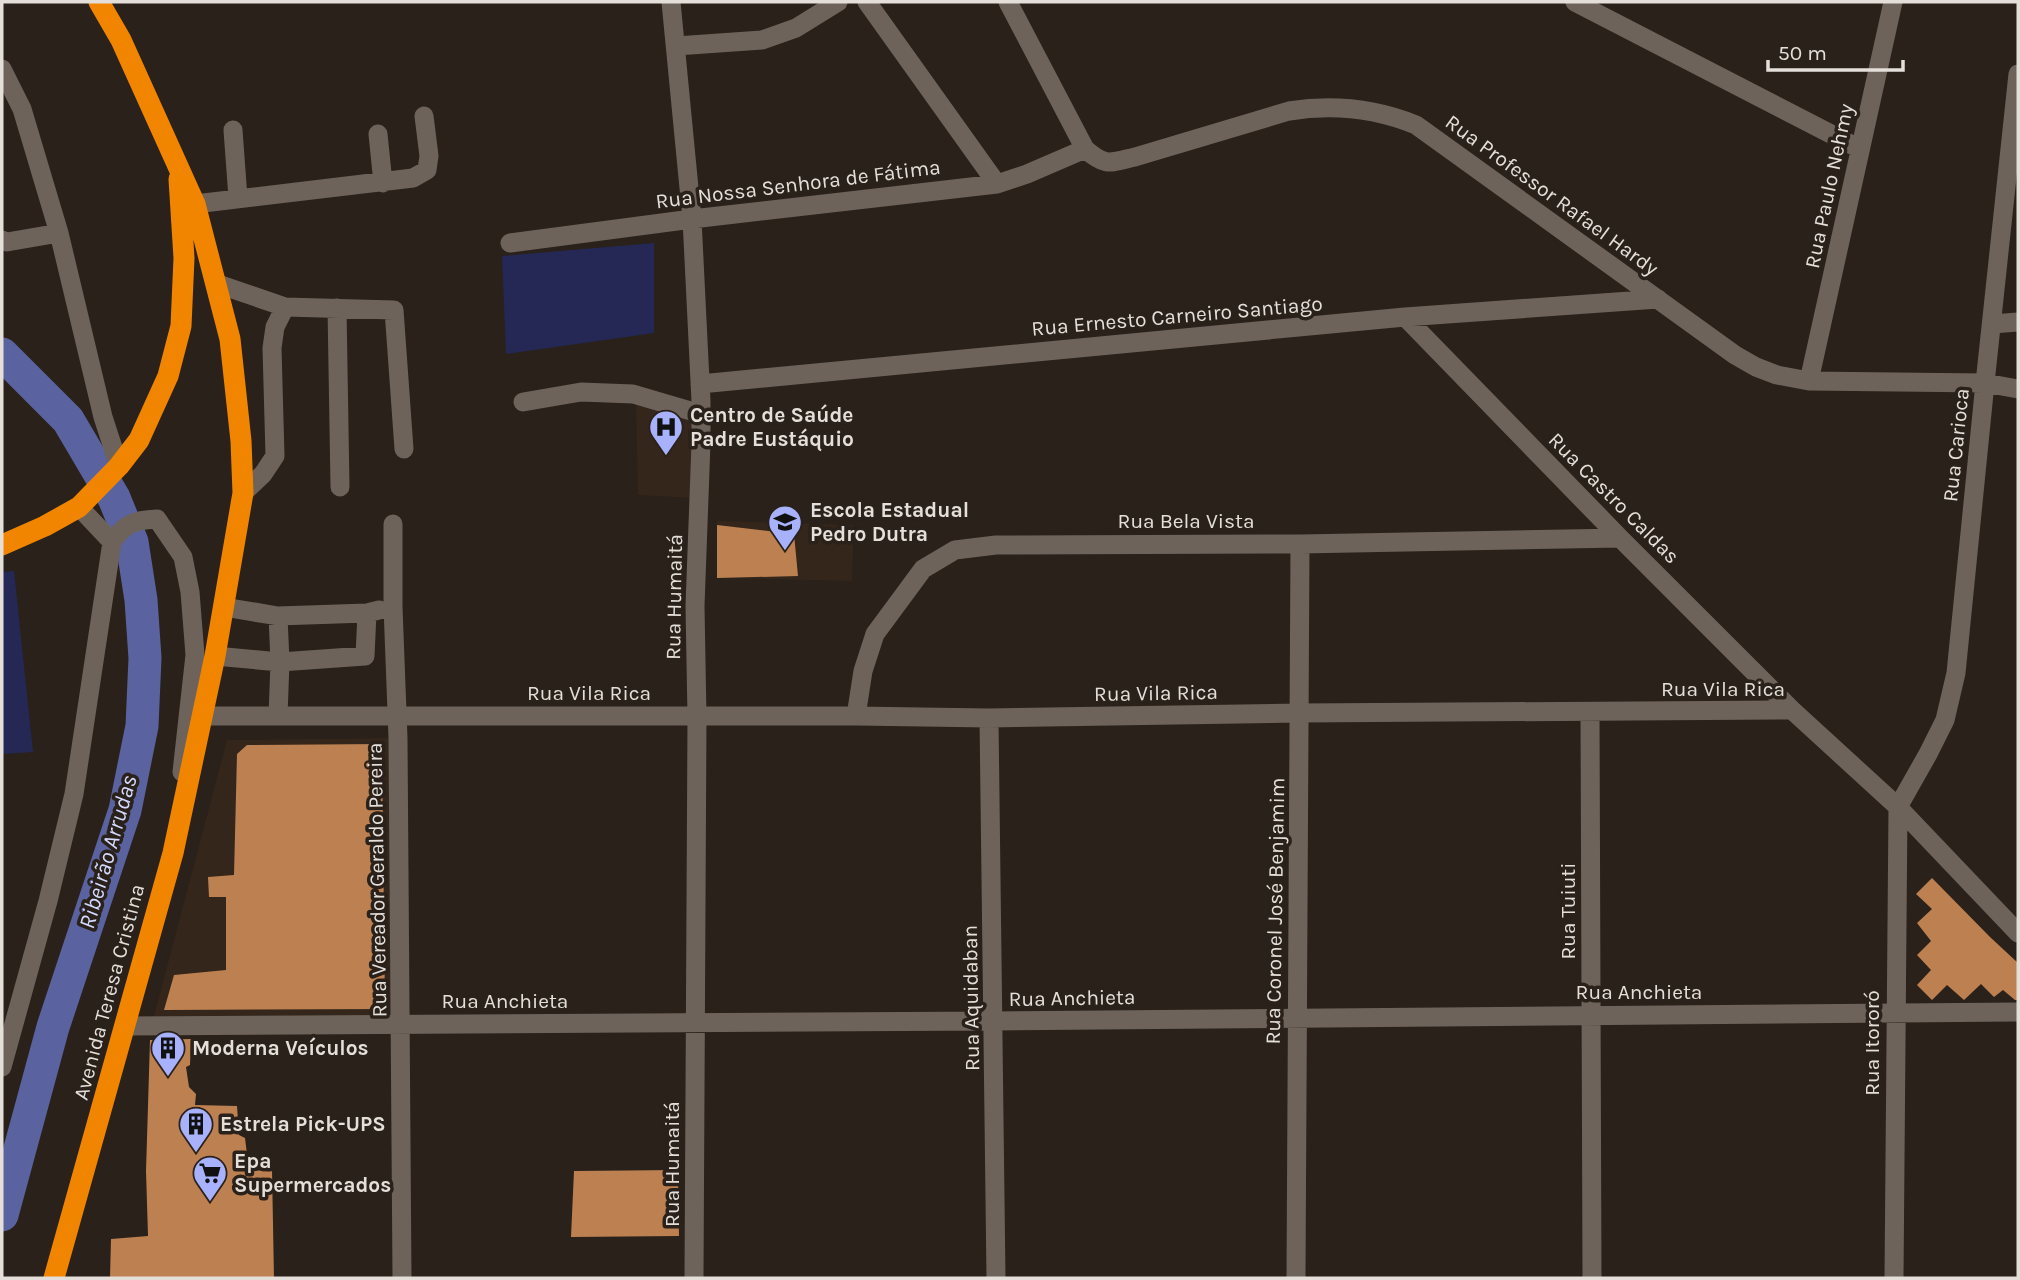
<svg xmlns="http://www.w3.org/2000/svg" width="2020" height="1280" viewBox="0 0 2020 1280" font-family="Karla,sans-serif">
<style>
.built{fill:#34261b}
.grass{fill:#252854}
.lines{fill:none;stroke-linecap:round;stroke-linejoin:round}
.river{stroke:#5b62a0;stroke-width:33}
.building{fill:#bd8151}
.minor{stroke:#6d635b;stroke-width:19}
.highway{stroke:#f18500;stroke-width:21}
.labels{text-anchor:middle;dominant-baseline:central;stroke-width:7;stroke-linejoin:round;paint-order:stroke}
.street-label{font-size:21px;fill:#e5dfda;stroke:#29211a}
.poi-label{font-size:21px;font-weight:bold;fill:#e5dfda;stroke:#29211a;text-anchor:start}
.water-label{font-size:23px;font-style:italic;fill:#d3dafe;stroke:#29211a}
</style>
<rect width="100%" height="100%" fill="#29211a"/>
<!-- built -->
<path class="built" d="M636 404 694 419V498L638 495Z
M717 521 854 525 852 581 717 578Z
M394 738 395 1014 151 1027 227 740Z"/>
<!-- grass -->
<path class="grass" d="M654 243V333L506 354 502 256Z
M14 571 33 752 2 754V572Z"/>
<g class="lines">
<!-- river -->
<path class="river" d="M2 354 68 420 114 498 132 542 141 600 145 658 142 726 125 810 53 1027 2 1215"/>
</g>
<!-- building -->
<path class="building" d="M717 525 794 534 798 576 717 578Z
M382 744 385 1009 164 1010 174 975 226 970V897H209L208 877 234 875 237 754 247 745Z
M1932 878 1990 937 2018 963V1000H2015L2003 990 1994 997 1981 984 1964 1000 1947 985 1932 1000 1917 985 1931 970 1917 955 1931 941 1917 923 1932 909 1916 894Z
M191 1039 190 1065 186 1067 189 1087 196 1094 195 1105 237 1106 239 1135 245 1138 249 1171 272 1170 274 1278H110L111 1239 148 1236 146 1171 150 1040Z
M678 1170 679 1236 571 1237 574 1171Z"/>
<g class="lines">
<!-- minor -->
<path class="minor" d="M671 2 692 219 701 401V443L695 606 697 717 694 1278
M867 2 997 184
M1008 2 1085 149C1106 167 1109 163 1135 157L1289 111C1333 104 1374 108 1416 125L1735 355 1756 367 1777 375 1809 381 1985 383 2018 389
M1575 2 1860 149
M676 46 762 40 796 28 838 2
M2 69 22 109 59 233 103 417 119 466
M233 130 238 198
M378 134 383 183
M195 204 413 178 427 170 429 156 424 116
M2 240 7 242 59 233
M510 243 692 219 997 184 1027 174 1085 149
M215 283 285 307 394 310 404 449
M337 308 340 487
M1405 317 1620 538 1792 710
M1992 324 2018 322
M1809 381 1893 2
M700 384 1405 317 1658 299
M523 402 581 392 633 394 701 414
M243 493 263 474 275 456 272 348 275 327 285 307
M393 524V607L398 738 402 1278
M112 542C125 523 135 520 157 519L183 557 190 592 195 655 182 772
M224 607 278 616 367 613 379 610
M278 616 280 662 278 716
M215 656 280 662 365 656 367 613
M1590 712 1592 1278
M202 716H856L989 718 1300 713 1792 710 1898 807 2018 933
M856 716 863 671 875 634 923 569 955 550 996 545 1300 544 1620 538
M989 718 996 1278
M126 1026 994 1021 2018 1012
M2 1067 48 901 74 794 112 542 79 507
M1296 1278 1300 544
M1894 1278 1898 807 1928 754 1945 720 1956 673 1985 383 2018 74"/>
<!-- highway -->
<path class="highway" d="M2 545 45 526 79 507 119 466 139 440 168 376 181 326 184 258 179 179
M54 1278 173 853 215 656 243 493 241 441 230 339 195 204 121 40 99 2"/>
</g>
<!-- icons -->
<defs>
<g id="hospital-pin" transform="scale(1.75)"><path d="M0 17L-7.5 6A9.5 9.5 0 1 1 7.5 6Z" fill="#a7b1fc" stroke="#29211a"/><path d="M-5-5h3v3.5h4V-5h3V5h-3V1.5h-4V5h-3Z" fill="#111"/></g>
<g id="school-pin" transform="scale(1.75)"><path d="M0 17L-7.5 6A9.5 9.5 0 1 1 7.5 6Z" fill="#a7b1fc" stroke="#29211a"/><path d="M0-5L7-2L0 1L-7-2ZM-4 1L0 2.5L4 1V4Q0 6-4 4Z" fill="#111"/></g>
<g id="building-pin" transform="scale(1.75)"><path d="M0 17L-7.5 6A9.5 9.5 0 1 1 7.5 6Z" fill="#a7b1fc" stroke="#29211a"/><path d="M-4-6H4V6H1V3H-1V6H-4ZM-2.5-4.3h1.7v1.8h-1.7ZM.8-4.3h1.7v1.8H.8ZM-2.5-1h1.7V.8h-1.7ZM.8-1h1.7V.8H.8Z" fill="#111"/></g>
<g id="supermarket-pin" transform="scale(1.75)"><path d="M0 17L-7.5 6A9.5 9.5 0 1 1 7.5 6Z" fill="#a7b1fc" stroke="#29211a"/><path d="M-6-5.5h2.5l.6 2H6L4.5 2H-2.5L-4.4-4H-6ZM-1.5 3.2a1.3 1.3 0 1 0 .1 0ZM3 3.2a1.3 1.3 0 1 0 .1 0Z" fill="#111"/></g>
</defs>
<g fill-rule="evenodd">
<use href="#hospital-pin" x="666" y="427"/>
<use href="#school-pin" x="785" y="522"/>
<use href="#building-pin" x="168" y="1048"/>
<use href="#building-pin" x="196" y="1124"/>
<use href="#supermarket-pin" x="210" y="1173"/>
</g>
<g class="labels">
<!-- street labels -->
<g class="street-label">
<text transform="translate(798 184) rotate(-7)">Rua Nossa Senhora de Fátima</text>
<text transform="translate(1829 186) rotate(-78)">Rua Paulo Nehmy</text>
<text transform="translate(1552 195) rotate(36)">Rua Professor Rafael Hardy</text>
<text transform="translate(1177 316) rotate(-5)">Rua Ernesto Carneiro Santiago</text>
<text transform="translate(1956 445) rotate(-84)">Rua Carioca</text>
<text transform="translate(1614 498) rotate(45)">Rua Castro Caldas</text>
<text x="1186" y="521">Rua Bela Vista</text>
<text transform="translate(674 597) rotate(-89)">Rua Humaitá</text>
<text x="1723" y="689">Rua Vila Rica</text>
<text x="589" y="693">Rua Vila Rica</text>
<text transform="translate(1156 693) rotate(-1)">Rua Vila Rica</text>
<text transform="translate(377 880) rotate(-91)">Rua Vereador Geraldo Pereira</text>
<text transform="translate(1275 911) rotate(-89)">Rua Coronel José Benjamim</text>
<text transform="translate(1568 911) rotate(-90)">Rua Tuiuti</text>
<text transform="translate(109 992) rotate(-75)">Avenida Teresa Cristina</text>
<text x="1639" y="992">Rua Anchieta</text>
<text transform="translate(971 998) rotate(-91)">Rua Aquidaban</text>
<text transform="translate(1072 998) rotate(-1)">Rua Anchieta</text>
<text x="505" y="1001">Rua Anchieta</text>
<text transform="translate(1872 1043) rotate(-90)">Rua Itororó</text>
<text transform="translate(672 1164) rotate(-90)">Rua Humaitá</text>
</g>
<!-- poi labels -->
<g class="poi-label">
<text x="690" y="415">Centro de Saúde<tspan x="690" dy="24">Padre Eustáquio</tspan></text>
<text x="810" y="510">Escola Estadual<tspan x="810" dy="24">Pedro Dutra</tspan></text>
<text x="192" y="1048">Moderna Veículos</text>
<text x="220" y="1124">Estrela Pick-UPS</text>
<text x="234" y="1161">Epa<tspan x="234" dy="24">Supermercados</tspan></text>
</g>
<!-- water labels -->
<g class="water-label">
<text transform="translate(108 852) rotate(-74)">Ribeirão Arrudas</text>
</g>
</g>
<!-- border -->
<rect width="2020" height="1280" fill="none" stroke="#e5dfda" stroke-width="7"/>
<!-- scale -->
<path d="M1768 60v10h135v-10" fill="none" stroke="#e5dfda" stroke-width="3.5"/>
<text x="1778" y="60" font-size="21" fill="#e5dfda" stroke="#29211a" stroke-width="5" paint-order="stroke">50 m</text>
</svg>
